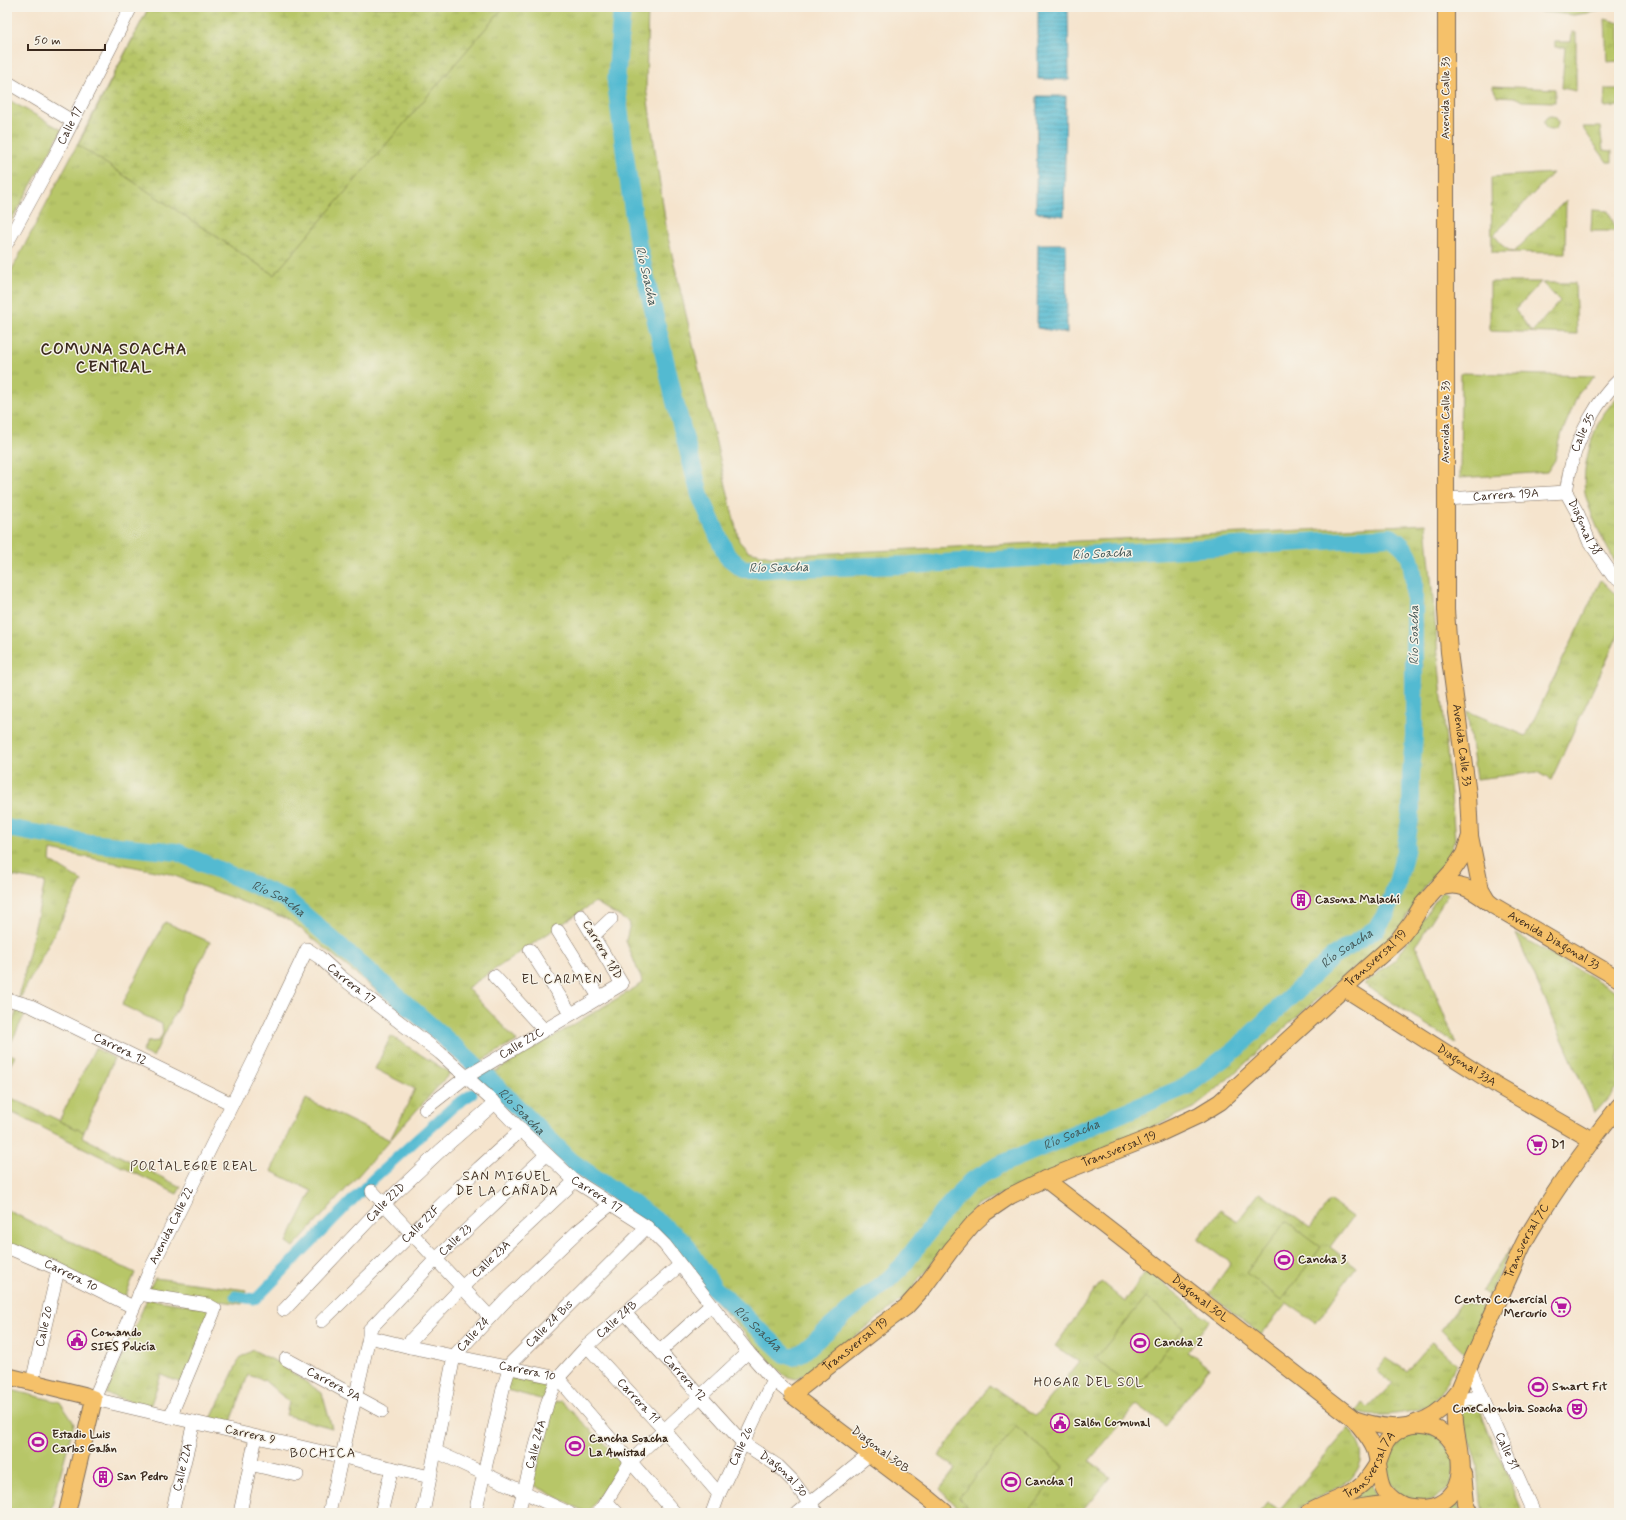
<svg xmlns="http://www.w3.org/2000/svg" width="1626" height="1520" viewBox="0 0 1626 1520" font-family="Mynerve,sans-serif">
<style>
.grass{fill:url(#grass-tufts);stroke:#797843;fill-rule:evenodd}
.wetland{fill:url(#wetland-marsh);stroke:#797843}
.park{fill:#b7c668;stroke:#797843}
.water{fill:url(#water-rules);stroke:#477278}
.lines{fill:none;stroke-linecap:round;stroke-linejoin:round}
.canal{stroke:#53bad1;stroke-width:11}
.river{stroke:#53bad1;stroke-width:18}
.minor-casing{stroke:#7c6b5b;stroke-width:14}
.major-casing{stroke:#7c6b5b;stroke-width:18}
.minor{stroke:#fff;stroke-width:13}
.major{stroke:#f5c16b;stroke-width:16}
.labels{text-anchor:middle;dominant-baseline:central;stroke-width:3;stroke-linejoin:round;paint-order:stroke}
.street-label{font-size:12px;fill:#3b2a1e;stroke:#f7f3e8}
.poi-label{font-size:12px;font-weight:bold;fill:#3b2a1e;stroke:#f7f3e8;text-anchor:start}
.water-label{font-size:13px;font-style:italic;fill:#425554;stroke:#f7f3e8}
.neighbourhood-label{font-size:13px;letter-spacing:1px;fill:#3b2a1e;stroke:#f7f3e8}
.district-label{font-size:16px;font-weight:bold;letter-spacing:1px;fill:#3b2a1e;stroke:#f7f3e8}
</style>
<defs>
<pattern id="grass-tufts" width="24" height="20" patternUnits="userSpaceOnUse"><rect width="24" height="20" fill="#b7c668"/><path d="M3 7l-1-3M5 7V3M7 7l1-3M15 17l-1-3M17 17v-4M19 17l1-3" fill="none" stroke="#9eaa5a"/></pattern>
<pattern id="wetland-marsh" width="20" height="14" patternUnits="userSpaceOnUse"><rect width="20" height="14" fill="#b7c668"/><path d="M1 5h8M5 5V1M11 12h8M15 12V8" fill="none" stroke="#9eaa5a"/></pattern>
<pattern id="water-rules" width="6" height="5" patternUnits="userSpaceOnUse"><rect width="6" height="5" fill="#53bad1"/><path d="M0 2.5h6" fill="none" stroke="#4697a9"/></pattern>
</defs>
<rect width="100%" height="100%" fill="#f7f3e8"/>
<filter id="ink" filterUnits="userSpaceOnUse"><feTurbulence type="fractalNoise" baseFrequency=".025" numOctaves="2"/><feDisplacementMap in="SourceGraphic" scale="8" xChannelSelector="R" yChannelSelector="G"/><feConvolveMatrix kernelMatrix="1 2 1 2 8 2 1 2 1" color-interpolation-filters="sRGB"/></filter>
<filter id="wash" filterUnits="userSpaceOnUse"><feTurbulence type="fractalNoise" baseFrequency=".012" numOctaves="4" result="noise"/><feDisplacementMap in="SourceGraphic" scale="16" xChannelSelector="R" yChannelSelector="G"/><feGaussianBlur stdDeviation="0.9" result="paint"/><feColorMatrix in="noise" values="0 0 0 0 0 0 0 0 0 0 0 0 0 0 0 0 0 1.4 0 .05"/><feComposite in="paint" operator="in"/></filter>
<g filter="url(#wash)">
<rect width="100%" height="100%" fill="#f5e4cd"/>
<!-- grass -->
<path class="grass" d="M149 7H648L646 87 667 233 739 541 748 551 771 556 1426 524 1455 839 1446 863 1425 886 1402 925 1380 948 1337 981 1210 1095 1194 1108 976 1206 906 1296 819 1365 796 1379 785 1376 772 1363 700 1284 662 1233 579 1176 467 1065 300 928 287 919 170 874 51 850 50 861 82 881 18 1002 45 882 7 875V279ZM595 902 630 923 626 941 643 983 496 1071 490 1069 480 1061 517 1041 467 988Z
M1492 7H1586L1599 11 1574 15Z
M1605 19 1619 23V61L1607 62Z
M1572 32 1576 33V91L1562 88 1565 47H1555V42H1571Z
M1492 86 1555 89V102L1522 101 1515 97 1497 96Z
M1605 89H1619V106L1604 107Z
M7 99 62 130 7 228Z
M1544 123a7 7 0 1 1 14 0a7 7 0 1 1-14 0Z
M1582 127H1600L1603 150 1612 151V162H1607Z
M1553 173 1494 235 1504 247 1512 252 1520 246 1566 200 1565 253 1492 252 1491 177Z
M1592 210 1608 211 1617 231H1591Z
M1490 282H1541L1515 310 1532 332 1560 301 1542 283H1575L1577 334 1490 331Z
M1619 395V569C1606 546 1593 522 1586 497 1580 475 1591 435 1602 416 1607 409 1613 402 1619 395Z
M1601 580 1619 598V633L1551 780 1537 772 1476 779 1467 711 1526 736Z
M1442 891 1448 894 1416 945 1456 1044 1364 984 1395 960Z
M1516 934 1619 993V1086L1595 1113Z
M17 1009 26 1012 7 1051V1042Z
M391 1036 450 1073 390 1140 415 1089 375 1069Z
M7 1053 15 1056 7 1071Z
M7 1096 84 1132 82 1137 181 1187 177 1194 7 1110Z
M1260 1192 1310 1228 1330 1201 1352 1217 1330 1247 1356 1267 1316 1323 1287 1303 1261 1335 1209 1294 1231 1263 1198 1239 1220 1210 1238 1221Z
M1511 1247 1489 1296 1482 1291Z
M1147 1269 1209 1321 1188 1352 1209 1368 1166 1426 1137 1404 1089 1461 1110 1477 1081 1513H963L940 1489 956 1468 939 1456 990 1385 1036 1416 1079 1362 1055 1346 1101 1282 1125 1302Z
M155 1278 246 1290 242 1304 148 1291Z
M147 1299 214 1309 182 1383 161 1375 150 1407 106 1394Z
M1463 1301 1473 1307 1476 1304 1485 1311 1465 1354 1441 1330Z
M1432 1342 1456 1364C1449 1378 1442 1396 1429 1405 1418 1412 1381 1417 1368 1415 1364 1415 1360 1413 1356 1412L1362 1403 1368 1408 1393 1383 1377 1370 1386 1358 1407 1371Z
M253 1350 275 1361 322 1393 332 1428 286 1415 289 1402 264 1380 248 1375 231 1422 210 1421 240 1358Z
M508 1367 558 1378 548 1401 503 1389Z
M1466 1403 1473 1405 1480 1410 1522 1513 1483 1512C1479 1494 1480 1474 1475 1457 1469 1439 1461 1428 1461 1409Z
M1349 1428C1363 1449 1368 1458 1350 1480L1290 1513H1259L1267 1503 1280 1509Z
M1421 1431 1440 1437 1456 1460C1454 1467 1453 1482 1450 1487 1448 1490 1443 1493 1440 1495 1408 1520 1359 1468 1401 1437 1406 1433 1415 1432 1421 1431Z
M1371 1484 1376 1497 1342 1505Z
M1458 1502 1461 1513H1448L1445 1511 1454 1508Z"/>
<!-- wetland -->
<path class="wetland" d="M149 7H504L274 275 78 145Z"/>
<!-- park -->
<path class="park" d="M1461 373 1595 376 1579 392 1559 440 1555 460 1547 472 1460 478Z
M165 922 210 942 153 1057 142 1052 147 1042 159 1041 163 1033 162 1024 122 1005Z
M95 1048 114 1058 84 1132 59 1121Z
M306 1099 390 1140 294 1247 287 1242 312 1191 271 1171Z
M7 1210 135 1273 124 1299 7 1244Z
M1286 1221 1321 1247 1282 1300 1246 1273Z
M1146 1297 1184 1327 1134 1390 1096 1358Z
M7 1389 60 1402 74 1423 50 1513H7Z
M561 1401 623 1462 587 1513 532 1484 554 1403Z
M1016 1427 1064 1466 1027 1513H975L959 1498Z"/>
<!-- water -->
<path class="water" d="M1038 7H1068L1069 80 1038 79Z
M1037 96H1066L1064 216 1036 212Z
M1038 244H1066L1067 333 1037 328Z"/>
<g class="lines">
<!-- canal -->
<path class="canal" d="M235 1296 253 1299 257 1298 373 1179 454 1106 472 1094"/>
<!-- river -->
<path class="river" id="s1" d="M7 828 90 843 177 852 286 899 471 1061 572 1162 646 1213 684 1242 713 1287 785 1354 793 1357 803 1352 849 1311 889 1279 903 1265 942 1213 970 1182 997 1166 1187 1086 1237 1048 1331 958 1377 928 1387 912 1397 883 1405 852 1411 813V775L1414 735V582C1411 559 1412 551 1391 537L909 565 762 569H743L727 556 700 495 675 402 638 245 627 170 616 83 622 7"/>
</g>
</g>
<g filter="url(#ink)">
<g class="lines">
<!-- minor casing -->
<g class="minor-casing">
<g id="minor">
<path d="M7 82 72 121"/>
<path id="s2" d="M7 243 58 150 131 7"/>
<path id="s3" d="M1566 492C1568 482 1569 472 1572 462 1579 435 1598 399 1619 380"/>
<path id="s4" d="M1566 492 1578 514 1589 541 1613 576 1619 580"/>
<path id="s5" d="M1446 499 1566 492"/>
<path d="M558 931 599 997"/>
<path d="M593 936 611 919"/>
<path d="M530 950 571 1014"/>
<path d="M494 976 544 1030"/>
<path id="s6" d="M7 999 31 1006 232 1104"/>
<path id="s7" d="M425 1109 466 1077 622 984 581 916"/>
<path d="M372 1191 490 1317"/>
<path id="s8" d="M7 1247 51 1266 133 1307"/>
<path d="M139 1294 208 1305 215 1309 170 1417"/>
<path id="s9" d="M284 1310 384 1204 440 1151 495 1103"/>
<path id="s10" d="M625 1313 743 1443 778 1466 792 1480 817 1513"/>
<path id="s11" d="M322 1321 479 1168 521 1130"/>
<path id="s12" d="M369 1337 410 1347 558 1378 675 1513"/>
<path id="s13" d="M587 1346 665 1431 719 1494"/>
<path id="s14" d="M410 1347 411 1340 462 1287 575 1181"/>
<path d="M660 1351 711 1305"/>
<path id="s15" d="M286 1359 382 1411"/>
<path id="s16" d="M1469 1367 1534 1513"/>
<path id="s17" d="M32 1382 58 1270"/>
<path d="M1456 1406C1468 1391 1475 1398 1487 1409"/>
<path d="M435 1451 569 1513"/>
<path d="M250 1464 297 1475"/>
<path id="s18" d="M430 1477 94 1399 149 1272 254 1060 307 949 319 957 341 977 440 1053 495 1103 521 1130 575 1181 647 1227 665 1245 748 1352 773 1380 792 1395"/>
<path d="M606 1501 617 1513"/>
<path id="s19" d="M172 1513 194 1422"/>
<path d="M240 1513 256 1437"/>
<path id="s20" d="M329 1513 369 1337V1330L436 1259 546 1155"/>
<path d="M381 1513 392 1468"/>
<path id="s21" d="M423 1513 454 1356 508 1298 577 1232 611 1204"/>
<path id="s22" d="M475 1513 503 1389 511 1363 647 1227"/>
<path id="s23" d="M518 1513 548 1401 558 1378 587 1346 680 1265"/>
<path d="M599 1513 631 1461 748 1352"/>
<path id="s24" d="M712 1513 719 1494 773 1380"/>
<path d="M798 1513 870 1454"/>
</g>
</g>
<!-- major casing -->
<g class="major-casing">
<g id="major">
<path id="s25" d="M1446 7V610L1449 652 1468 795 1470 836 1481 890 1488 902"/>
<path id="s26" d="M1436 889C1461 879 1475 892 1494 906L1619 979"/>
<path id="s27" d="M1344 988 1498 1086 1592 1140"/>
<path id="s28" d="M1045 1179 1354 1419C1361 1428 1371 1439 1375 1450 1383 1476 1374 1492 1405 1506"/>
<path d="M7 1376 84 1395 94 1399 67 1513"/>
<path d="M1354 1419C1366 1423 1379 1426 1391 1427 1402 1428 1412 1424 1422 1425 1439 1426 1451 1437 1457 1452"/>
<path d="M1463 1474 1466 1503 1471 1513"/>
<path id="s29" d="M946 1513 928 1498 792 1395 876 1329 906 1307 924 1287 951 1250 972 1225 985 1213 1010 1196 1045 1179 1154 1136 1199 1115 1220 1102 1354 979 1398 940 1412 922 1422 905 1453 870 1464 854 1470 836"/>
<path id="s30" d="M1308 1513C1326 1502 1351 1497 1365 1482 1369 1476 1374 1470 1377 1464 1383 1452 1383 1441 1395 1433 1404 1426 1416 1423 1426 1419 1439 1413 1450 1402 1458 1391"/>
<path id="s31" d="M1338 1513C1354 1508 1370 1505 1386 1504 1408 1504 1429 1516 1449 1497 1470 1477 1457 1446 1455 1422 1454 1413 1456 1399 1459 1390 1465 1374 1473 1358 1480 1342 1491 1317 1502 1293 1513 1268 1518 1256 1523 1243 1530 1232 1556 1188 1587 1146 1619 1106"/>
</g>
</g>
<!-- minor -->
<use href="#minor" class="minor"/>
<!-- major -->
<use href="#major" class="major"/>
</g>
</g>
<!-- icons -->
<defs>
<g id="building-ring" transform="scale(1)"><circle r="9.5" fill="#f7f3e8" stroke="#b5179e" stroke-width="1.5"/><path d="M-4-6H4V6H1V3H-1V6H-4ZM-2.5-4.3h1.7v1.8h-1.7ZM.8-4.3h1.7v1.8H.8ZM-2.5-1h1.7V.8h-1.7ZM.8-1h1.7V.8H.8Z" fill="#b5179e"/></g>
<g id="supermarket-ring" transform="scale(1)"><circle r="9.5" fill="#f7f3e8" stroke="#b5179e" stroke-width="1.5"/><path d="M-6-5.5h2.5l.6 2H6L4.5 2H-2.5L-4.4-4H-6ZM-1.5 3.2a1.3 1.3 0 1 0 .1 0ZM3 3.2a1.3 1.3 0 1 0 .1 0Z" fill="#b5179e"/></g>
<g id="stadium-ring" transform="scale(1)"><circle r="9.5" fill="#f7f3e8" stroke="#b5179e" stroke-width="1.5"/><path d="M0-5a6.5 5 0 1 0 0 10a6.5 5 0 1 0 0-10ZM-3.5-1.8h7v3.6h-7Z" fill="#b5179e"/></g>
<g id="civic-ring" transform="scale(1)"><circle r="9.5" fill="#f7f3e8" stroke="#b5179e" stroke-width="1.5"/><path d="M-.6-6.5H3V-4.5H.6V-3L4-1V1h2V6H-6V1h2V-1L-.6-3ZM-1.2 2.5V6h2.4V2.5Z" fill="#b5179e"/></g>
<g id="theatre-ring" transform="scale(1)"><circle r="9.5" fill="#f7f3e8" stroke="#b5179e" stroke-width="1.5"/><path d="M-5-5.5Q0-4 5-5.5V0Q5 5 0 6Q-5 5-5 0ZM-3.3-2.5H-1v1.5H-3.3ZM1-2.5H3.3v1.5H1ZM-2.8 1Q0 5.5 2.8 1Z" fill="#b5179e"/></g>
</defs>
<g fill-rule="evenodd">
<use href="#building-ring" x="1301" y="900"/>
<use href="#supermarket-ring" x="1537" y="1145"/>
<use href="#stadium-ring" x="1284" y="1260"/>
<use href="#supermarket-ring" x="1561" y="1307"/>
<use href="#civic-ring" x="77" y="1340"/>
<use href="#stadium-ring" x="1140" y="1343"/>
<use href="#stadium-ring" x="1538" y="1387"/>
<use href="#theatre-ring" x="1577" y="1409"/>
<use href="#civic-ring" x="1060" y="1423"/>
<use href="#stadium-ring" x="38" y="1442"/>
<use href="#stadium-ring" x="575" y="1446"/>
<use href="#building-ring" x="103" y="1477"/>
<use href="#stadium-ring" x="1011" y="1482"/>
</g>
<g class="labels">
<!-- street labels -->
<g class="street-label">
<text transform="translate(1446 98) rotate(-90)">Avenida Calle 33</text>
<text stroke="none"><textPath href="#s2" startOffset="133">Calle 17</textPath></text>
<text transform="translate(1446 422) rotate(-90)">Avenida Calle 33</text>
<text stroke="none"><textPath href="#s3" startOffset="62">Calle 35</textPath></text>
<text stroke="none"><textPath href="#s5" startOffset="60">Carrera 19A</textPath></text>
<text stroke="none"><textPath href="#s4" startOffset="40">Diagonal 38</textPath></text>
<text stroke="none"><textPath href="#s25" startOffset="739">Avenida Calle 33</textPath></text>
<text stroke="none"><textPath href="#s26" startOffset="133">Avenida Diagonal 33</textPath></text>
<text transform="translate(602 950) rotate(59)">Carrera 18D</text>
<text stroke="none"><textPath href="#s29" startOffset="934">Transversal 19</textPath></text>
<text stroke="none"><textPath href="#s18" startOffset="899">Carrera 17</textPath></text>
<text stroke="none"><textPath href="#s7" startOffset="117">Calle 22C</textPath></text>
<text stroke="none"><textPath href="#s6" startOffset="124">Carrera 12</textPath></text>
<text stroke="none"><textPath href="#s27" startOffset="145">Diagonal 33A</textPath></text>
<text stroke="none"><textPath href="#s29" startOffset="610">Transversal 19</textPath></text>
<text stroke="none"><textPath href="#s18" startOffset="1223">Carrera 17</textPath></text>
<text stroke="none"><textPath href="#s9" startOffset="148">Calle 22D</textPath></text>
<text stroke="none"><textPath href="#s11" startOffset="138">Calle 22F</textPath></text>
<text stroke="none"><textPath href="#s18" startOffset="535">Avenida Calle 22</textPath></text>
<text stroke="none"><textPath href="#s20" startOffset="312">Calle 23</textPath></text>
<text stroke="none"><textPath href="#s31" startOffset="390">Transversal 7C</textPath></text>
<text stroke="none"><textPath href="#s14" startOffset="121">Calle 23A</textPath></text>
<text stroke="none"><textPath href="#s8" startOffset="70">Carrera 10</textPath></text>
<text stroke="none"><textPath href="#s28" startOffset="196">Diagonal 30L</textPath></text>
<text stroke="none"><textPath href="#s23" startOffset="224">Calle 24B</textPath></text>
<text stroke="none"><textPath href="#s22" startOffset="209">Calle 24 Bis</textPath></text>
<text stroke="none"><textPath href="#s17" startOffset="57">Calle 20</textPath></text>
<text stroke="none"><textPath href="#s21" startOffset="189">Calle 24</textPath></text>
<text stroke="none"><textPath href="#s29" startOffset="275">Transversal 19</textPath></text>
<text stroke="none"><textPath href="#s12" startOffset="162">Carrera 10</textPath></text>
<text stroke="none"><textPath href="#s10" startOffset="88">Carrera 12</textPath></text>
<text stroke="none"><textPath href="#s15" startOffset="54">Carrera 9A</textPath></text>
<text stroke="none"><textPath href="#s13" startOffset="75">Carrera 11</textPath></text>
<text transform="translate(250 1435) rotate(13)">Carrera 9</text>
<text stroke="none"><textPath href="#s23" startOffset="71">Calle 24A</textPath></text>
<text stroke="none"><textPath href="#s24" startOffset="73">Calle 26</textPath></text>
<text transform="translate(880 1450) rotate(37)">Diagonal 30B</text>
<text stroke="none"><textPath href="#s16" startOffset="92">Calle 31</textPath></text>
<text stroke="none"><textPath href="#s30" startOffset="81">Transversal 7A</textPath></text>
<text stroke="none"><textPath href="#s19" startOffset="47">Calle 22A</textPath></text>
<text stroke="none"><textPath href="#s10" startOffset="227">Diagonal 30</textPath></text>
</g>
<!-- poi labels -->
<g class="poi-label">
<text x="1315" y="900">Casona Malachí</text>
<text x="1551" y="1145">D1</text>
<text x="1298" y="1260">Cancha 3</text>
<text x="1547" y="1300" text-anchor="end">Centro Comercial<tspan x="1547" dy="14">Mercurio</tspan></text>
<text x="91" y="1333">Comando<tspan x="91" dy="14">SIES Policía</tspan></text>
<text x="1154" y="1343">Cancha 2</text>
<text x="1552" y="1387">Smart Fit</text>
<text x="1563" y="1409" text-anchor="end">CineColombia Soacha</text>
<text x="1074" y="1423">Salón Comunal</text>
<text x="52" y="1435">Estadio Luis<tspan x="52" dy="14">Carlos Galán</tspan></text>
<text x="589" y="1439">Cancha Soacha<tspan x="589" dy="14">La Amistad</tspan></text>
<text x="117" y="1477">San Pedro</text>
<text x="1025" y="1482">Cancha 1</text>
</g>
<!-- water labels -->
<g class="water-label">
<text transform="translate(646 276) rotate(77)">Río Soacha</text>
<text transform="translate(1102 554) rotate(-3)">Río Soacha</text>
<text transform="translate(779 568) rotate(-1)">Río Soacha</text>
<text transform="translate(1414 635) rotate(-90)">Río Soacha</text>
<text stroke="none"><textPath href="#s1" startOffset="284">Río Soacha</textPath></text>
<text stroke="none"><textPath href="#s1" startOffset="1677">Río Soacha</textPath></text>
<text stroke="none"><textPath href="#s1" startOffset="608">Río Soacha</textPath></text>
<text stroke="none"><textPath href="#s1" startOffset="1340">Río Soacha</textPath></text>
<text stroke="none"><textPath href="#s1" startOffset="932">Río Soacha</textPath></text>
</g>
<!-- neighbourhood labels -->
<g class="neighbourhood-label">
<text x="562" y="979">EL CARMEN</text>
<text x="194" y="1166">PORTALEGRE REAL</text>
<text x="507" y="1176">SAN MIGUEL<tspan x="507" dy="15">DE LA CAÑADA</tspan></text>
<text x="1089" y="1382">HOGAR DEL SOL</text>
<text x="323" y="1453">BOCHICA</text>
</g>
<!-- district labels -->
<g class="district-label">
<text x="114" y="349">COMUNA SOACHA<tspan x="114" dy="18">CENTRAL</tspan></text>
</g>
</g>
<!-- margin -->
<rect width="1626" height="1520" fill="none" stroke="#f7f3e8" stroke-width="24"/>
<!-- scale -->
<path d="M28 44v6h77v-6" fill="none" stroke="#3b2a1e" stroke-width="2"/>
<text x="34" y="44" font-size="12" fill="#3b2a1e" stroke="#f7f3e8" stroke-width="3" paint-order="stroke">50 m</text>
</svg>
